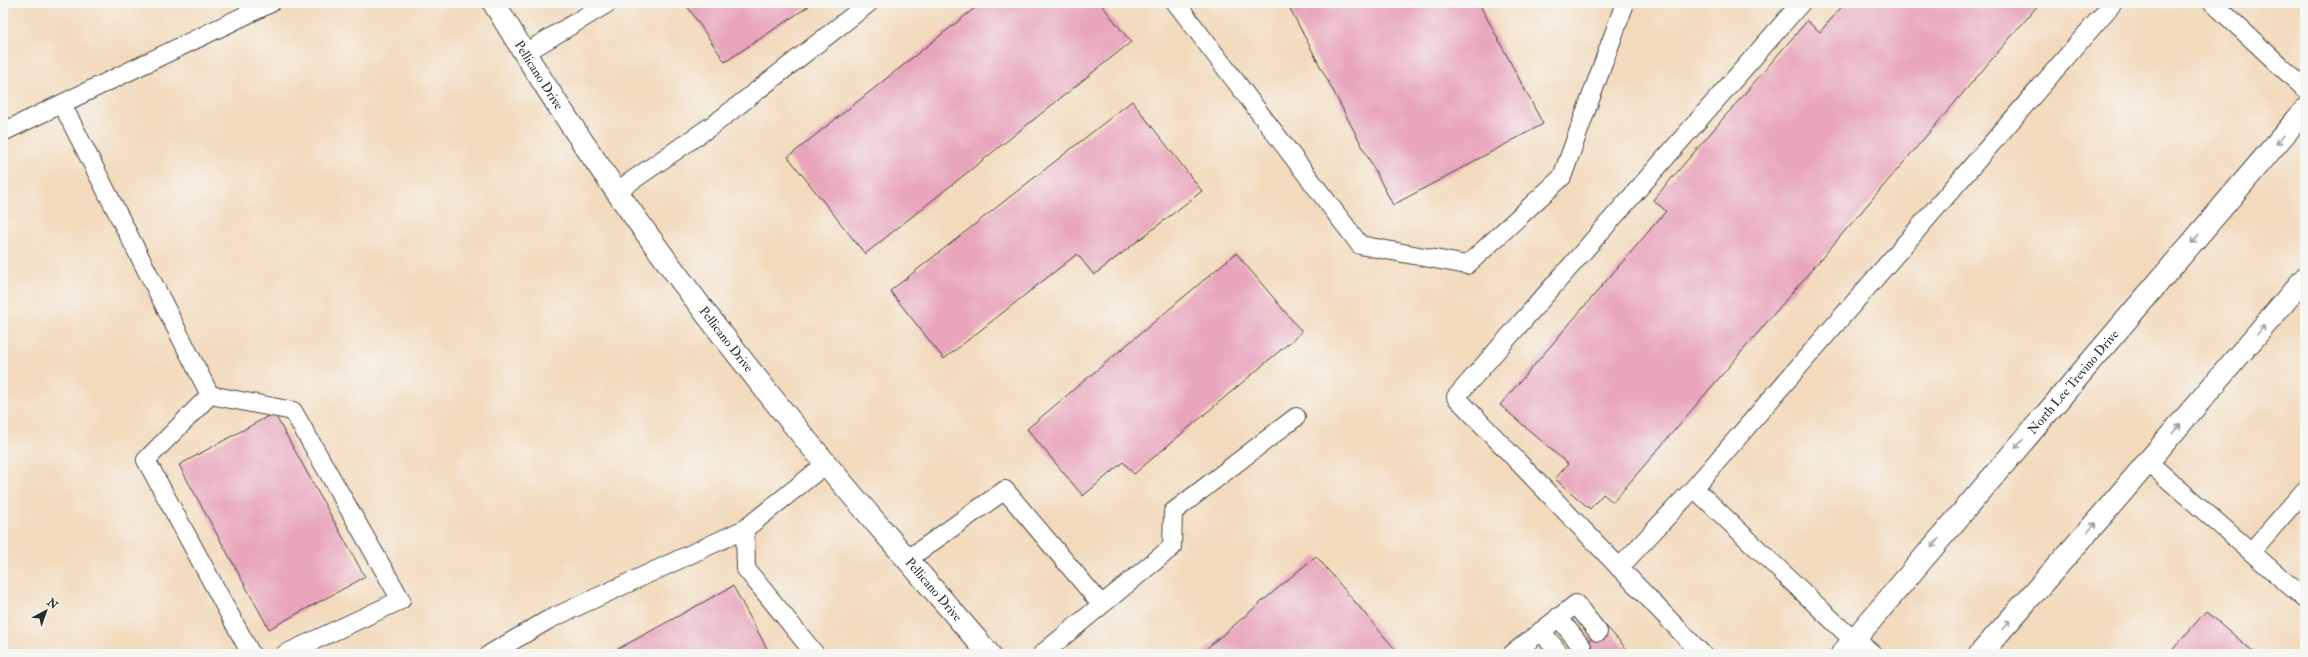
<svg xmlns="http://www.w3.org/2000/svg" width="2308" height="657" viewBox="0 0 2308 657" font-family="'IM FELL Double Pica',serif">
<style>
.building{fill:#e8a5bc}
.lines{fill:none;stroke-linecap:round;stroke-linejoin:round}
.service-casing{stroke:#494541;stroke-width:20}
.tertiary-casing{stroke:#494541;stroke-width:24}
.secondary-casing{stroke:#494541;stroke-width:24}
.service{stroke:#fff;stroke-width:18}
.tertiary{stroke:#fff;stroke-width:22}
.secondary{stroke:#fff;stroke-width:22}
.oneway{stroke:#a0a0a0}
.labels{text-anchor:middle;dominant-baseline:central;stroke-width:3;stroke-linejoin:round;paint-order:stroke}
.street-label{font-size:13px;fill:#2b2b2b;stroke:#f6f6f2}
</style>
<rect width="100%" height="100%" fill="#f6f6f2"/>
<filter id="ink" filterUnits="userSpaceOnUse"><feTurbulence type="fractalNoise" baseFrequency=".025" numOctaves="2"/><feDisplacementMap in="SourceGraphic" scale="8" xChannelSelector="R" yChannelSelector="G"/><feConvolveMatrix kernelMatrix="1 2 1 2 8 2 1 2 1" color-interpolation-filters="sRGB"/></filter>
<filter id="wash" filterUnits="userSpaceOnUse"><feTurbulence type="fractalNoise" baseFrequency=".012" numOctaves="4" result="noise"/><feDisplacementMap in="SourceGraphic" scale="16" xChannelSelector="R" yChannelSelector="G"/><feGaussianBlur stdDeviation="0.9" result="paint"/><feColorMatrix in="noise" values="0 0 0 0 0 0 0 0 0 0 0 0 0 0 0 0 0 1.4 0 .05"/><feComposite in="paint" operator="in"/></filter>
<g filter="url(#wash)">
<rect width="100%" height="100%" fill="#f3dabc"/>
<g id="blocks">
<!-- building -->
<path class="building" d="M685 3H807L809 6 725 62Z
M981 3H1100L1131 42 865 254 788 157Z
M1287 3H1479L1543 124 1393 205Z
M1845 3H2040L1613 502 1603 494 1590 509 1555 479 1568 464 1500 405 1666 211 1653 200 1807 21 1820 32Z
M1132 101 1202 191 1094 275 1077 254 944 359 890 291Z
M1236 253 1302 332 1134 474 1123 462 1083 496 1027 429Z
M274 413 365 577 269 629 179 465Z
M1316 556 1399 654H1200Z
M733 586 770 654H609Z
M2206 611 2256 654H2169Z
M1606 626 1631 654H1573Z"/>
</g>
</g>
<g filter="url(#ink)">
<use href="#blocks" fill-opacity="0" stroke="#494541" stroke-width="1"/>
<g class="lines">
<!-- service casing -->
<g class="service-casing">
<path id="service" d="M1176 3 1360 245 1467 265 1562 177 1625 3
M2213 3 2305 89
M525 53 608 3
M62 104 210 395
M3 132 271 3
M617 191 717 122 869 3
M210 395 293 411 401 600 285 654
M210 395 146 460 251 654
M2148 462 2305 599
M2251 552 2305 490
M908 559 1005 490 1101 604
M1619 568 1694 488
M1558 617 1582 647
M1541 631 1560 654
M1854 641 1694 488 2113 3
M490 654 548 620 745 529
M815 654 746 569 745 529 827 463
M1042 654 1172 547 1173 512 1296 417
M1512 654 1576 604 1598 632
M1702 654 1456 397 1801 3"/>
</g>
<!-- tertiary casing -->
<g class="tertiary-casing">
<g id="tertiary">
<path id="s1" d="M494 3C581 149 682 287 789 419 854 499 922 576 989 654"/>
<path d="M1854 641 1870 654"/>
</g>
</g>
<!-- secondary casing -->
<g class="secondary-casing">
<g id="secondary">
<path id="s2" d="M1842 654 2305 110"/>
<path d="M1980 654 2105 512 2305 278"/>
</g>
</g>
<!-- service -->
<use href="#service" class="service"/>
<!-- tertiary -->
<use href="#tertiary" class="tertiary"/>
<!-- secondary -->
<use href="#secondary" class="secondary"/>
</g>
<!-- one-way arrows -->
<defs><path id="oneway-shaft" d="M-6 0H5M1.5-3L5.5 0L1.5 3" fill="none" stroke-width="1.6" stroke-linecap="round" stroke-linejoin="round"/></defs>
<g class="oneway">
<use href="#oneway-shaft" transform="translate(2280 140) rotate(131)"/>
<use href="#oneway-shaft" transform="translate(2195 239) rotate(131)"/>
<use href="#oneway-shaft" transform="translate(2261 330) rotate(-49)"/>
<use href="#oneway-shaft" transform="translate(2177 429) rotate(-49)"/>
<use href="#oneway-shaft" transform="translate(2019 444) rotate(131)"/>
<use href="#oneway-shaft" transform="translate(2092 527) rotate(-49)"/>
<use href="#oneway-shaft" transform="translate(1935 543) rotate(130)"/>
<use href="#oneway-shaft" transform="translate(2006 625) rotate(-49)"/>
</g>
</g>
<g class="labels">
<!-- street labels -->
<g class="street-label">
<text stroke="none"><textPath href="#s1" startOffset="85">Pellicano Drive</textPath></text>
<text stroke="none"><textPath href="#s1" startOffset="409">Pellicano Drive</textPath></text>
<text stroke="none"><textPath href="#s2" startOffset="357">North Lee Trevino Drive</textPath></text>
<text stroke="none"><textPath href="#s1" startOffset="734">Pellicano Drive</textPath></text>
</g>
</g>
<!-- margin -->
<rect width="2308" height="657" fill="none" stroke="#f6f6f2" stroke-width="16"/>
<!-- north arrow -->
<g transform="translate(46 611) rotate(41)" stroke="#f6f6f2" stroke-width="3" paint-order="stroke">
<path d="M0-3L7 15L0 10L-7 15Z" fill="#2b2b2b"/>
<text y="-6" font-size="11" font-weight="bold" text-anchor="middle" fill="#2b2b2b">N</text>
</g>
</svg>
